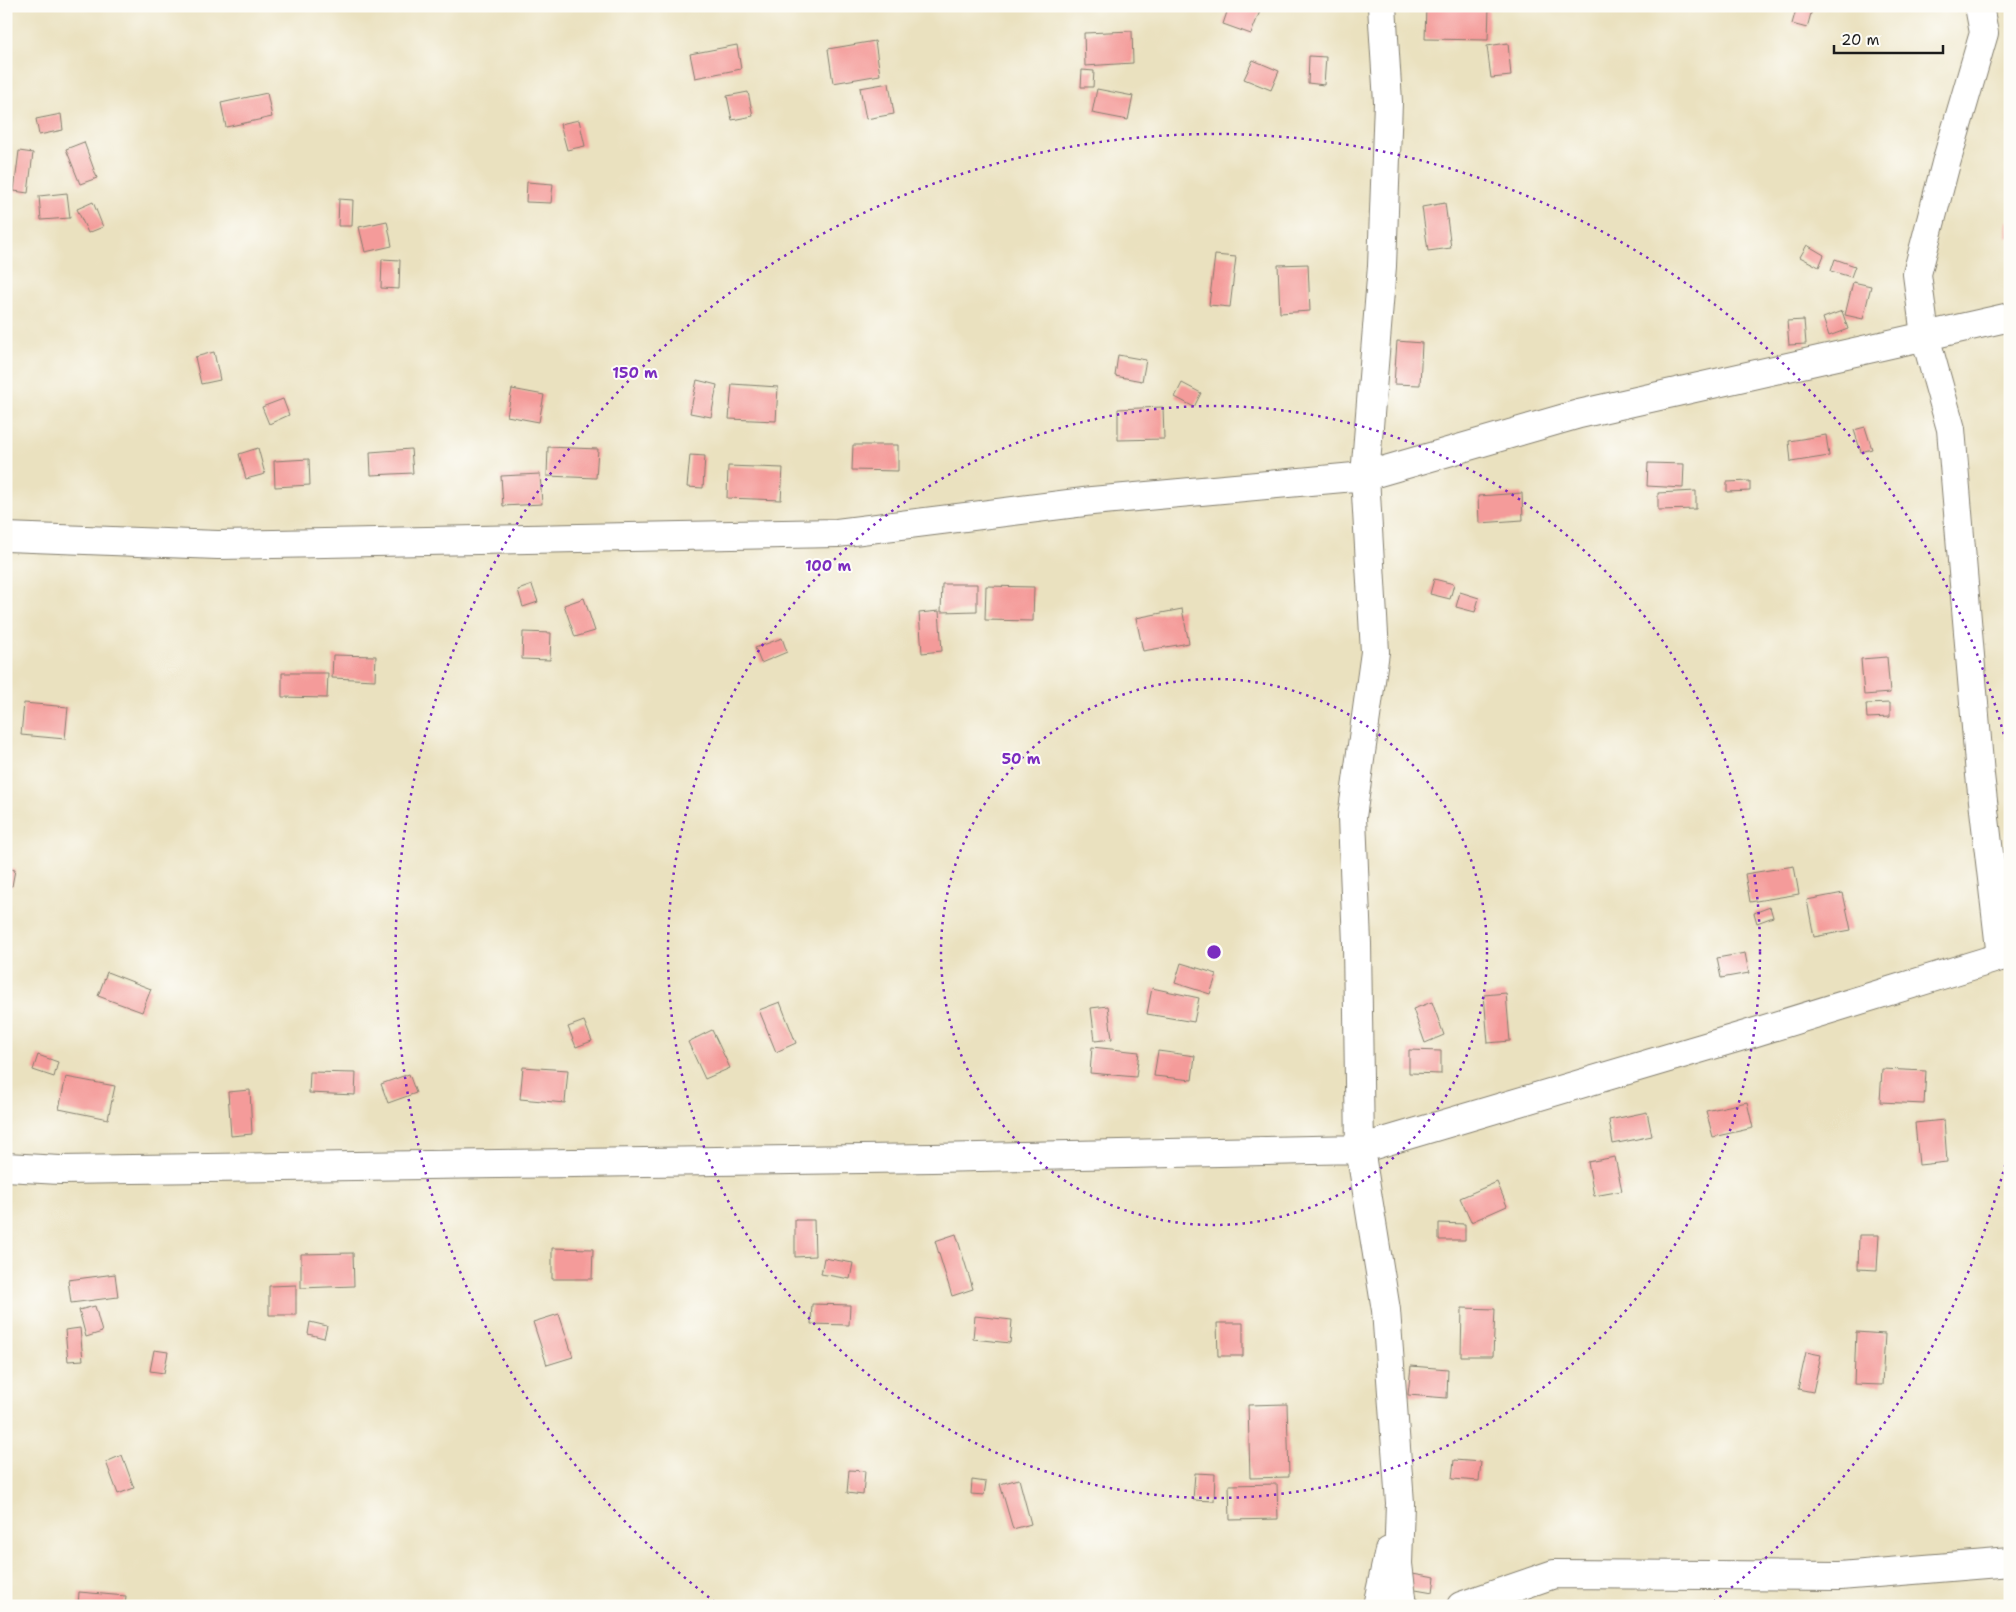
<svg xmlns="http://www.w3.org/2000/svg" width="2016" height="1612" viewBox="0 0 2016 1612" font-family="'Shantell Sans',sans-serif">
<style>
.building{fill:#f49b9a}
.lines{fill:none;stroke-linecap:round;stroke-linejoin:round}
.minor-casing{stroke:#837e6e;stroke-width:30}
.minor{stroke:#fff;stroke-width:28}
.ring{fill:none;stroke:#7b2cbf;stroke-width:2.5;stroke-dasharray:2.5 5}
.centre{fill:#7b2cbf;stroke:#fdfcf7;stroke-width:2.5}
.ring-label{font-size:15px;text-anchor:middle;font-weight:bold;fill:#7b2cbf;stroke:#fdfcf7;stroke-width:4;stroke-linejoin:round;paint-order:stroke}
</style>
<rect width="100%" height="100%" fill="#fdfcf7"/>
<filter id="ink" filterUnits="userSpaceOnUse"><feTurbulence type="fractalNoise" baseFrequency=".02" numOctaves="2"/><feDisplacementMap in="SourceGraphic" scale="10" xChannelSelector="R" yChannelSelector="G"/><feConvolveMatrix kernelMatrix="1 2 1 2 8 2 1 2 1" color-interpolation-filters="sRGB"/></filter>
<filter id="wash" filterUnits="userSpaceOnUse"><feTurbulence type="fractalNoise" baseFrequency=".0096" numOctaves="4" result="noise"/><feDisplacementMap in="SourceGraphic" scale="20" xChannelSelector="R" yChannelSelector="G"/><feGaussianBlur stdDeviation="1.12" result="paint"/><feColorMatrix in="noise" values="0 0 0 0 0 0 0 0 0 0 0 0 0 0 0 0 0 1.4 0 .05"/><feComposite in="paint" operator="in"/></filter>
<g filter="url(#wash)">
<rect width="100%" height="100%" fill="#eae1bf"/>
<g id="blocks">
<!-- building -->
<path class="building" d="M1229 6H1262L1251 34 1223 24Z
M1426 6H1489L1488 40 1425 39Z
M1797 6H1813L1807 28 1792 24Z
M1132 31 1133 63 1085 66 1084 33Z
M875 41 880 75 833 83 828 49Z
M1508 43 1511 76 1491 78 1487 46Z
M737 45 741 69 695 78 690 54Z
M1309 56 1326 57 1324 85 1308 83Z
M1253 60 1279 71 1271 90 1244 79Z
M1082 70 1094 71 1093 87H1081Z
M889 83 894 114 866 119 860 88Z
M1097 89 1133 96 1128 120 1092 113Z
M748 92 753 116 732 120 727 96Z
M267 93 272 117 226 127 221 103Z
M61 114 63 130 39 135 36 119Z
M579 120 585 146 567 150 560 124Z
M84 142 97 178 80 184 66 149Z
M19 151 33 153 28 193 14 191Z
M527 182 553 184 551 203 526 202Z
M67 193 70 218 41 220 39 196Z
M339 199 353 200 352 226H338Z
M93 202 103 227 88 233 77 209Z
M1445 203 1451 248 1428 251 1422 207Z
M387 221 392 246 365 252 359 227Z
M2007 221 2010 222V237H2006Z
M1807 245 1824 255 1819 267 1800 257Z
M1215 255 1236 257 1230 307 1209 305Z
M382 259 400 260 399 289 381 288Z
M1835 259 1855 266 1851 277 1831 271Z
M1308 264 1310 311 1280 313 1278 265Z
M1853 282 1871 286 1863 319 1845 315Z
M1842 311 1848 329 1829 336 1823 318Z
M1804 320 1806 344 1789 345 1787 321Z
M1397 341 1422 343 1420 385 1394 384Z
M214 352 220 380 201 384 195 357Z
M1118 355 1146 360 1142 381 1115 376Z
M697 380 717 385 711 417 690 413Z
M1182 383 1201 393 1194 407 1175 397Z
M732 384 778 387 776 421 729 419Z
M512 389 544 395 539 422 507 416Z
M283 399 289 415 269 424 262 407Z
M1163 407 1164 439 1118 440V409Z
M1865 427 1872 449 1861 452 1854 430Z
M1826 435 1829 456 1791 462 1789 441Z
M853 445H898V471L852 470Z
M548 447 598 449 596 478 547 476Z
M258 448 265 474 246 479 239 454Z
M411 449 413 473 371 475 370 452Z
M690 455 705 456 703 488 687 487Z
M309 459 310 485 275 487 274 461Z
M1648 463 1684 464 1683 488 1647 486Z
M728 466 783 468 781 500 727 498Z
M540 474 542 504 503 506 501 476Z
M1750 481V491L1727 492V482Z
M1696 491V509L1658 510V493Z
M1522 493 1523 520 1479 523 1478 496Z
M1434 579 1454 584 1450 599 1430 594Z
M942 584H977V611L941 612Z
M532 585 538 602 523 607 518 590Z
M986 586 1034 587 1033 621 985 620Z
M1460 592 1479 598 1475 612 1456 607Z
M584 598 595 631 575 637 564 605Z
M1182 609 1189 643 1143 651 1136 618Z
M939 611 942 651 922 653 919 613Z
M523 632 551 633 550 660 522 659Z
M782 638 787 652 761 663 755 648Z
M333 655 376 656 375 680 332 678Z
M1887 657 1890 693 1864 695 1861 659Z
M282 673H328L327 698 282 697Z
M24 703 68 707 65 739 21 735Z
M1890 703V717L1867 718 1866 704Z
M1794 866 1799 894 1750 902 1745 874Z
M6 868 15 870 12 886 6 885Z
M1843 893 1851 930 1814 937 1807 900Z
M1770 907 1773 917 1757 923 1754 913Z
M1745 953 1749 973 1721 978 1717 958Z
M1181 963 1217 974 1210 994 1175 983Z
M107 972 151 989 142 1012 98 996Z
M1152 988 1199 998 1194 1022 1147 1014Z
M1506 993 1510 1041 1488 1043 1484 995Z
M780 1002 796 1043 776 1052 759 1010Z
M1432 1002 1444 1035 1425 1043 1413 1009Z
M1108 1006 1112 1039 1095 1041 1091 1008Z
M584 1021 592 1041 576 1047 568 1027Z
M712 1030 730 1068 705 1079 688 1042Z
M1092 1047 1139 1052 1136 1077 1090 1073Z
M1409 1050 1441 1051V1074L1409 1073Z
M1158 1051 1195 1056 1192 1080 1154 1076Z
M38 1055 58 1062 54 1077 33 1070Z
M523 1067 568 1070 565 1103 520 1099Z
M1882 1069 1926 1071 1924 1104 1880 1102Z
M310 1072 356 1073 355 1095 309 1093Z
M409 1074 416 1093 388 1103 381 1084Z
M66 1077 115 1086 108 1119 59 1109Z
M250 1090 252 1134 231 1136 228 1092Z
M1747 1102 1753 1128 1713 1137 1706 1111Z
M1647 1112 1652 1136 1613 1144 1609 1120Z
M1944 1120 1947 1162 1919 1165 1915 1123Z
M1615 1157 1622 1191 1594 1196 1588 1162Z
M1497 1182 1507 1206 1471 1222 1460 1198Z
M795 1220H814L815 1256 795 1257Z
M1439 1223 1465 1224V1240H1439Z
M956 1234 973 1289 952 1296 935 1241Z
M1859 1235H1879L1877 1270 1858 1269Z
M552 1248 593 1249 592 1279H552Z
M353 1253 354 1286 301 1288V1254Z
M824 1258 853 1263 850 1279 821 1274Z
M115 1274 118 1297 71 1303 68 1280Z
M296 1285V1315H269V1286Z
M812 1304 850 1305 849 1325 811 1324Z
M95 1306 102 1332 86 1337 79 1310Z
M1462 1308 1495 1309 1493 1356H1461Z
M559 1314 573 1357 547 1365 533 1322Z
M975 1316 1012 1320 1010 1343 973 1339Z
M310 1322 327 1326 324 1338 308 1334Z
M1217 1323H1243V1356H1218Z
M80 1328 83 1360 68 1361 65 1330Z
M1856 1332 1885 1334 1882 1385 1854 1384Z
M154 1350 168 1352 164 1373 150 1371Z
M1806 1352 1821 1355 1813 1392 1798 1389Z
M1411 1366 1448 1369 1447 1398 1408 1395Z
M1287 1404 1289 1477 1250 1478 1248 1405Z
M122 1455 134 1488 118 1494 106 1462Z
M1454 1460 1481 1462 1479 1481 1452 1479Z
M849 1470 865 1471 863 1495 847 1493Z
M1195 1473 1215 1474 1214 1501 1193 1500Z
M1019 1479 1031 1524 1013 1529 1000 1484Z
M972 1480 986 1482 984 1495 971 1494Z
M1277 1484 1278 1519 1230 1520 1229 1485Z
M1407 1572 1435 1577 1433 1592 1404 1587Z
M79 1592 126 1596 125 1606H78Z"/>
</g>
</g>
<g filter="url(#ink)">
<use href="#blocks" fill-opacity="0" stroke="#837e6e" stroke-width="1"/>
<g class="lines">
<!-- minor casing -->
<g class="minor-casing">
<path id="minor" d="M1382 6 1388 102 1382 266 1365 476 1375 652 1352 817 1357 944 1360 1149 1386 1310 1400 1503 1398 1564 1403 1606
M1979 6 1984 33 1946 163 1917 274 1925 336 1951 429 1980 775 2001 957
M6 537 218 545 837 533 1092 501 1365 476 1579 414 2010 317
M6 1167 60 1170 933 1158 1360 1149 1746 1035 2010 954
M1377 1606 1389 1551
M1461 1606 1554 1574 1840 1576 2010 1562"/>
</g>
<!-- minor -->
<use href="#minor" class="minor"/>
</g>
</g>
<!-- distance rings -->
<g class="ring">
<circle cx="1214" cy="952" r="273"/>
<circle cx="1214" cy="952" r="546"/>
<path d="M2009 1150A819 819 0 0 1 1713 1602M715 1602A819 819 0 1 1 2009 754"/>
</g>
<circle cx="1214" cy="952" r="8" class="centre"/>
<g class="ring-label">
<text x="635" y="378">150 m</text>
<text x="828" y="571">100 m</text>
<text x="1021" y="764">50 m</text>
</g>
<!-- margin -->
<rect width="2016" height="1612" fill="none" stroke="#fdfcf7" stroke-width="25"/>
<!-- scale -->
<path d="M1834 45v8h109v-8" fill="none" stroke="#1c1c1c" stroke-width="2.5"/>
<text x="1841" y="45" font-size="15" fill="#1c1c1c" stroke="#fdfcf7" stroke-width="4" paint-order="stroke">20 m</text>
</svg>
